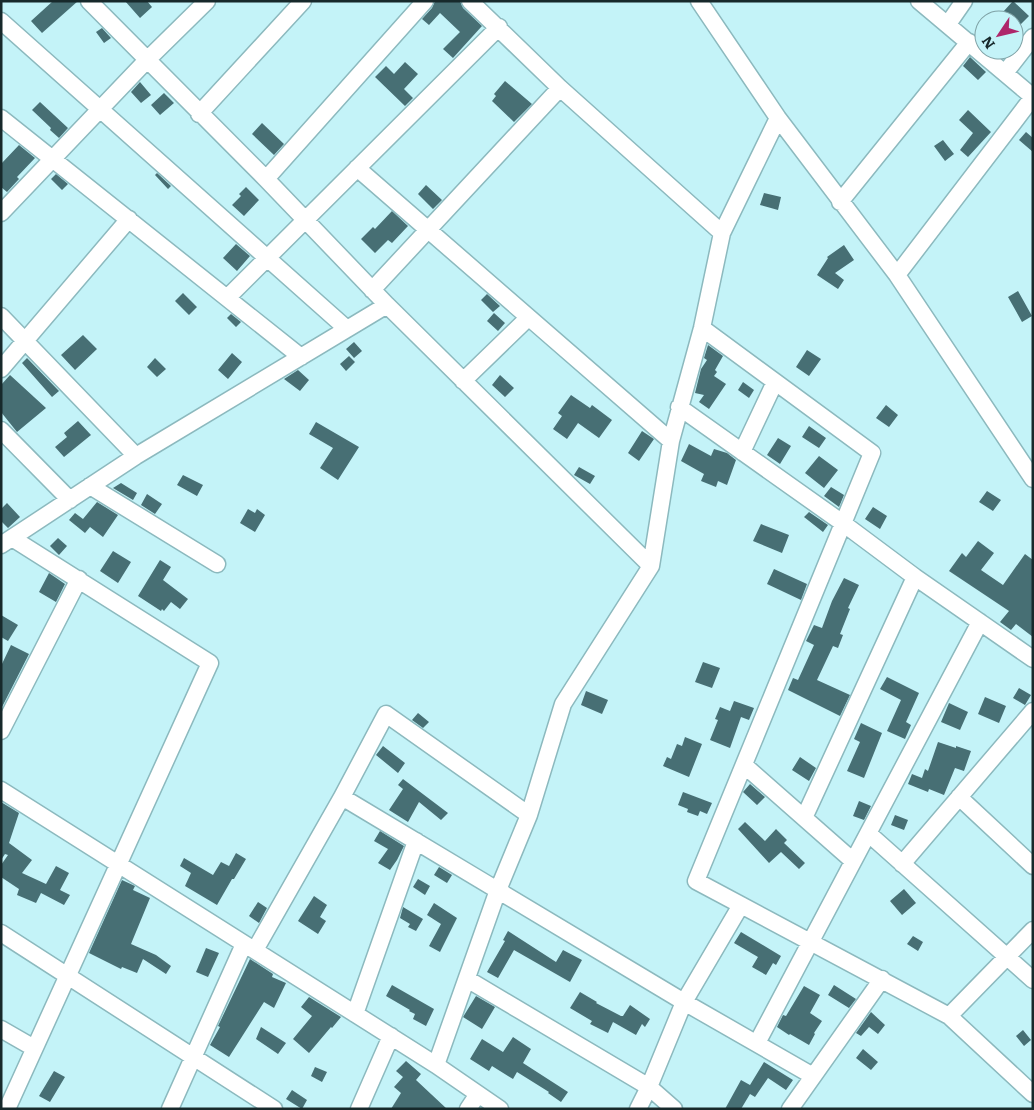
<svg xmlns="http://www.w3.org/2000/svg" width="1034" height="1110" viewBox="0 0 1034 1110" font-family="Literata,serif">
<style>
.building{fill:#476f74}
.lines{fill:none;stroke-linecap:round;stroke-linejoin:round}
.minor-casing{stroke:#8cb9be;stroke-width:19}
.minor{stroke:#fff;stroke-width:16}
</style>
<rect width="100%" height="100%" fill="#c4f3f8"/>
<!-- building -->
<path class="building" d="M53 1H78L42 33 31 21Z
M125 1H147L152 7 140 18Z
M435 1H460L463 8 482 26 453 58 443 49 460 32 440 13 429 25 422 19 432 8Z
M1013 1 1029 16 1018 27 1014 23V20H1011L1003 12Z
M102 28 111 38 104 43 96 32Z
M970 57 986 72 978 80 963 66Z
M405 62 418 74 404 89 413 98 405 106 375 77 386 66 394 74Z
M505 81 532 104 514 122 492 101 496 96 494 94Z
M140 82 151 95 141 103 131 92Z
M164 93 174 103 160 115 151 105Z
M40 102 68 128 59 138 50 130 51 128 32 110Z
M968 110 991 132 968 157 960 150 973 133 959 120Z
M262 123 284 144 274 155 252 134Z
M1026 132 1033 138V152L1019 140Z
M943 140 954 154 945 161 934 146Z
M19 145 35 158 17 177 19 179 7 192 1 187V164Z
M157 173 171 186 168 189 155 175Z
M56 174 68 184 62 190 51 179Z
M426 185 442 200 433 209 418 194Z
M246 187 259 200 244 216 232 205 241 196 239 194Z
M764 193 781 197 778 210 760 205Z
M392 211 408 226 392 243 388 240 375 253 361 239 373 227 375 229Z
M236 244 250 256 237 271 223 258Z
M844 245 854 260 835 273 844 280 838 289 817 275 828 258 827 257Z
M1018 291 1032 316 1022 322 1008 297Z
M183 293 197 307 189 315 175 301Z
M487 294 500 306 493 312 481 300Z
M494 313 505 323 498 331 487 321Z
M231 314 241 322 236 327 227 318Z
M83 335 97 349 75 370 61 355Z
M354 342 362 351 354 358 346 349Z
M708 345 723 356 715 370 717 372 714 376 726 384 709 409 699 402 704 395 695 393 701 369 707 360 704 358Z
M807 350 821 359 809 376 796 367Z
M232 353 242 362 228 379 218 370Z
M349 356 355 362 346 371 340 364Z
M27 358 59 391 52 397 22 363Z
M155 358 166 369 157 377 147 367Z
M298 370 309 380 300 391 284 379Z
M10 375 46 408 17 432 1 412V385Z
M500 375 514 388 505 397 492 385Z
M743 382 754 390 749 398 738 390Z
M571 395 590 408 592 405 612 420 599 438 578 423 567 439 553 429 562 416 558 413Z
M886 405 898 415 889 427 876 418Z
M78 421 91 435 64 457 55 447 67 437 64 433Z
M316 422 359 447 338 480 320 468 333 448 309 434Z
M809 426 826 438 819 448 802 437Z
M642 431 654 439 639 461 628 453Z
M778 438 791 446 780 464 767 455Z
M689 444 711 456 714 449 727 453 736 460 727 485 718 481 716 487 701 481 704 474 681 461Z
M819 456 838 470 824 488 805 473Z
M579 467 595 476 590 484 574 475Z
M183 475 203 485 197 496 177 485Z
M121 483 137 493 133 500 113 488Z
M831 487 844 495 839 507 824 496Z
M987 491 1001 500 993 511 979 502Z
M147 494 162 504 155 514 141 505Z
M97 502 118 515 103 537 90 527 85 533 69 520 75 513 83 519Z
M7 503 20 517 8 528 1 521V509Z
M873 507 887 516 880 529 865 519Z
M248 509 255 513 257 509 265 515 255 532 240 523Z
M809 512 828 525 823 532 804 517Z
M761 524 789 535 782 553 753 541Z
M58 538 67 546 59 555 50 546Z
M978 541 994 553 981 570 1003 585 1025 554 1033 560V637L1016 624 1011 630 1000 622 1009 611 949 571 962 553 966 557Z
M113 551 131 562 118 583 100 571Z
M160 560 171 567 163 580 188 599 180 609 171 602 164 611 162 609 161 611 138 596Z
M774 569 807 584 801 600 767 584Z
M49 573 65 584 56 602 39 592Z
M844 578 859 585 848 608 850 609 840 634 843 635 838 648 833 646 817 680 850 695 840 716 788 690 793 678 798 680 814 645 806 641 814 625 822 628 832 601Z
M1 615 18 625 8 641 1 637Z
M11 645 29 654 1 709V666Z
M703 662 720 668 712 688 695 682Z
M887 677 919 693 906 722 911 725 905 739 887 731 901 700 880 689Z
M1019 688 1031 695 1025 705 1013 698Z
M586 691 608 700 602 714 581 705Z
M985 697 1006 706 999 723 978 714Z
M734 701 754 708 749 720 741 717 730 748 710 740 718 720 715 719 720 707 730 711Z
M949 703 968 712 960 730 941 722Z
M418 713 429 722 423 728 412 720Z
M861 723 882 733 864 778 847 771 860 742 854 739Z
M685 737 702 744 689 777 663 766 667 757 671 759 677 744 682 746Z
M938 742 956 748V746L971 751 964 771 955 768 944 795 929 789 928 792 908 784 912 774 922 778 925 769 928 771Z
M383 746 405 763 398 773 376 755Z
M800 757 816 768 809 781 792 770Z
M403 779 448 813 441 820 419 802 408 822 389 810 403 789 398 785Z
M750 784 765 797 757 805 743 792Z
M683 792 712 803 707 814 700 811 698 816 687 812 688 809 678 805Z
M859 801 871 806 864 820 853 816Z
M1 802 19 813 9 843 32 860 22 873 46 884 56 866 69 873 60 890 70 895 64 905 41 893 36 903 17 895 19 889 1 877V865L8 855 5 854 1 860Z
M895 815 908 820 904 830 891 825Z
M745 822 765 841 776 829 787 840 784 843 805 863 799 869 781 852 769 863 738 829Z
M380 831 404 846 397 860 390 870 378 863 388 849 374 841Z
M236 853 246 859 234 879H232L217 905 185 886 191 873 180 866 184 858 213 875 221 862 229 866Z
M439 867 452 875 447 883 434 875Z
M418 879 430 886 425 895 413 887Z
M122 880 135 886 133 890 150 898 131 944 156 955 171 966 166 974 143 959 137 973 122 967 121 969 89 953Z
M904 889 916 903 902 915 890 901Z
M314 896 327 905 320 917 326 921 318 934 298 921Z
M258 902 267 908 259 923 249 916Z
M434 903 457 918 440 952 429 946 441 924 427 915Z
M403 907 423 919 416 931 408 927 410 924 400 918Z
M508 931 556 962 563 950 582 960 570 982 514 950 498 978 487 972 505 941 503 940Z
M741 932 781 956 776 965 773 963 766 975 752 967 758 957 734 943Z
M913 936 923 942 918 951 907 944Z
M206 948 219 953 208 977 196 972Z
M250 959 273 974 272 977 286 983 274 1008 264 1002 229 1057 210 1045 220 1027 218 1026Z
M392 985 434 1009 426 1026 413 1019 415 1014 409 1011 410 1010 386 996Z
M834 985 856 999 849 1008 828 995Z
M804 986 820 995 810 1013 822 1021 814 1033 815 1034 809 1045 790 1034 789 1035 777 1027 783 1015 786 1016Z
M580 992 597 1002 596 1003 621 1016H623L630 1005 650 1019 645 1027 642 1024 636 1035 613 1022 608 1033 590 1024 592 1021 570 1008Z
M476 996 495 1007 482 1029 463 1017Z
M309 997 341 1017 332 1028 331 1027 309 1053 293 1039 312 1016 301 1007Z
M871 1012 885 1025 878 1034 869 1027 861 1036 856 1033Z
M261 1027 286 1043 278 1054 256 1039Z
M1023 1030 1031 1040 1024 1046 1016 1036Z
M513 1037 531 1049 523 1063 568 1092 561 1102 548 1093 549 1092 517 1072 513 1079 492 1066 489 1071 470 1059 482 1039 503 1052Z
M863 1049 878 1062 871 1070 856 1058Z
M406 1061 421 1074 416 1080 447 1109H391L401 1093 394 1087 403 1077 396 1071Z
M764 1062 793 1080 786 1090 768 1078 755 1097 750 1094 741 1109H725L741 1080 750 1085Z
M315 1067 327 1072 322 1082 311 1076Z
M54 1071 65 1077 50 1102 39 1096Z
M292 1090 307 1100 302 1109 286 1099Z"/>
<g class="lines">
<!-- minor casing -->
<g class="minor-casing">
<path id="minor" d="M89 1 266 179 387 305 651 566
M470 1 560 88 722 233
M699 1 778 118 897 275 1033 479
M919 1 1033 97
M1 21 347 329
M948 24 964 1
M1005 73 1033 37
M199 114 303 1
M1 118 301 357
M357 168 671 441
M266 179 425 1
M840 202 969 42
M1 213 147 60 207 1
M897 275 1033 97
M372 290 560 88
M227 298 499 27
M1 316 136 456
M702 328 872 453 696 881 949 1016 1033 1094
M1 369 129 219
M463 381 528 318
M679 407 844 524 915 577 1033 659
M1 430 70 500
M742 452 775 382
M90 486 217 564
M1 545 136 456 387 305
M1 731 79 579
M744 765 853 861
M1 790 436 1065 500 1109
M342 797 684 1002 813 1076
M959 797 1033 866
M804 818 915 577
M869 834 1033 980
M902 864 1033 711
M1 933 274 1109
M255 950 342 797 386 714 529 815
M467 979 649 1087 674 1109
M355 1014 416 841
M949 1016 1033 930
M1 1029 34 1048
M757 1043 980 622
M436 1065 498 890 529 815 563 704 651 566 671 441 702 328 722 233 778 118
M7 1109 210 663 12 538
M170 1109 244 944
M359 1109 391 1036
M468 1109 478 1094
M638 1109 649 1087 684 1002 741 905
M790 1109 882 979"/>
</g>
<!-- minor -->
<use href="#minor" class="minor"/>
</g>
<!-- border -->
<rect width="1034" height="1110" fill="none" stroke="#17292b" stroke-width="5"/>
<!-- north arrow -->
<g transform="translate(999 35) rotate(235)"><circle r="24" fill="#c4f3f8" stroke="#7fa2a6"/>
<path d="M0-4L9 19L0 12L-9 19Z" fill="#ae266a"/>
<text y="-8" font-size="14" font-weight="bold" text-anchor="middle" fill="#17292b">N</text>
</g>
</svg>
